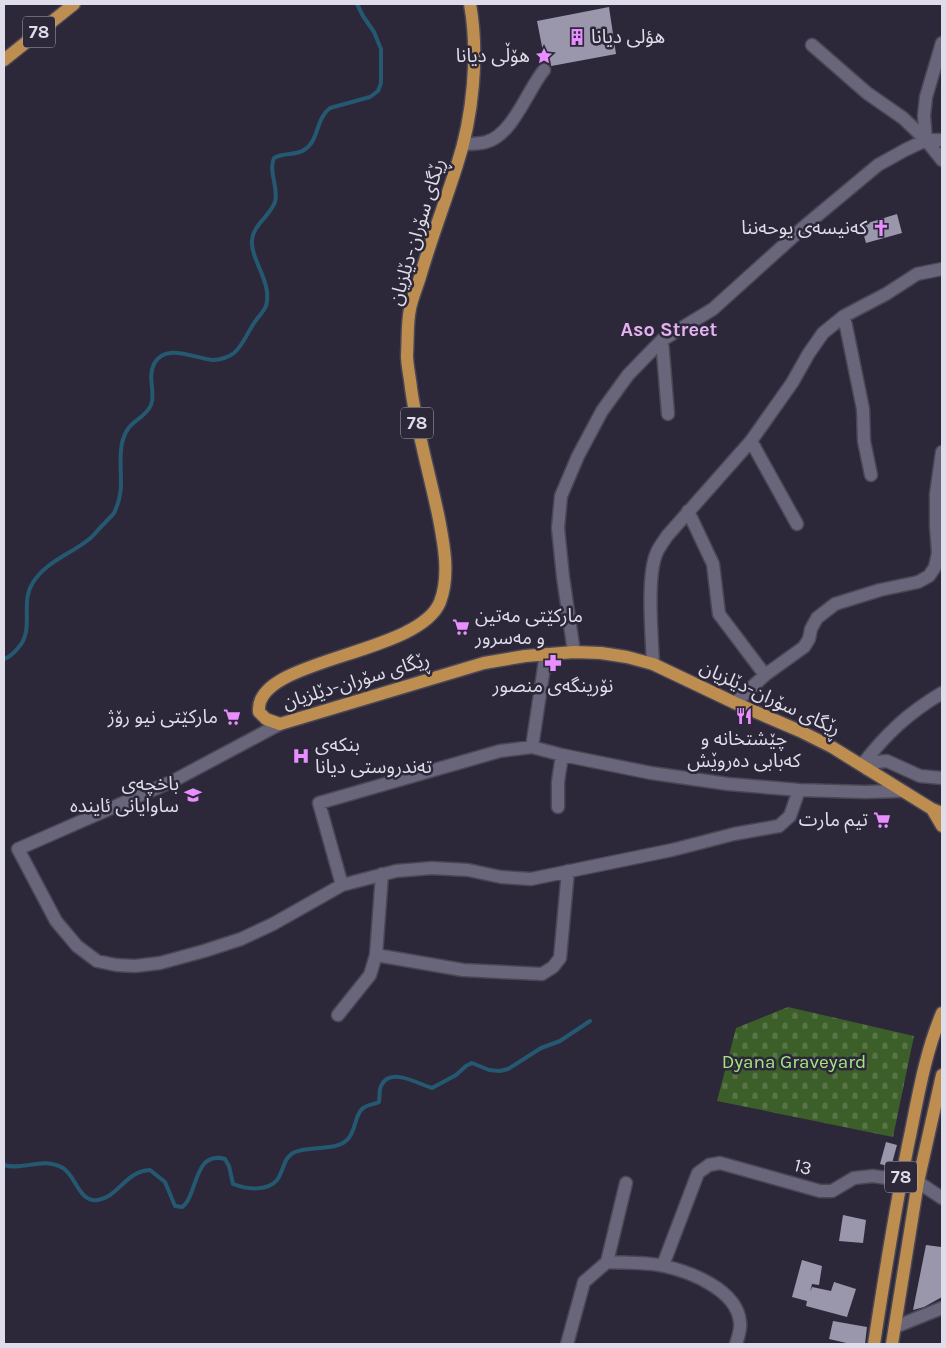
<svg xmlns="http://www.w3.org/2000/svg" width="946" height="1348" viewBox="0 0 946 1348" font-family="Karla,'Noto Sans Arabic',sans-serif">
<style>
.cemetery{fill:url(#cemetery-stones)}
.lines{fill:none;stroke-linecap:round;stroke-linejoin:round}
.stream{stroke:#245971;stroke-width:4}
.building{fill:#9a96ac}
.minor-casing{stroke:#494655;stroke-width:15}
.major-casing{stroke:#494655;stroke-width:15}
.minor{stroke:#69657a;stroke-width:12}
.major{stroke:#be8e50;stroke-width:12}
.labels{text-anchor:middle;dominant-baseline:central;stroke-width:5;stroke-linejoin:round;paint-order:stroke}
.shield{fill:#2c283a;stroke:#a9a7b4;stroke-width:1}
.shield-label{font-size:18px;font-weight:bold;fill:#dfdde9}
.poi-label{font-size:19px;fill:#dfdde9;stroke:#2c283a;text-anchor:end}
.street-label{font-size:19px;fill:#dfdde9;stroke:#2c283a}
.park-label{font-size:19px;fill:#a5e482;stroke:#2c283a}
.neighbourhood-label{font-size:20px;font-weight:bold;fill:#e2b1ee;stroke:#2c283a}
</style>
<defs>
<pattern id="cemetery-stones" width="16" height="16" patternUnits="userSpaceOnUse" patternTransform="scale(1.25)"><rect width="16" height="16" fill="#3c5e28"/><path d="M2 7V4a2 2 0 0 1 4 0v3zM10 15v-3a2 2 0 0 1 4 0v3z" fill="#587547"/></pattern>
</defs>
<rect width="100%" height="100%" fill="#2c283a"/>
<!-- cemetery -->
<path class="cemetery" d="M788 1007 914 1036 893 1137 717 1101 736 1028Z"/>
<g class="lines">
<!-- stream -->
<path class="stream" d="M4 659C10 657 14 653 18 648 35 630 20 604 32 584 45 562 69 555 88 540 94 536 98 529 104 524 107 520 111 517 114 513 127 487 117 469 122 443 128 418 143 422 151 405 156 393 147 378 154 364 166 342 195 359 213 360 220 360 229 357 234 353 242 346 246 336 251 328 255 320 263 313 266 306 273 283 250 259 252 240 253 225 270 216 275 202 279 187 268 172 274 158 284 152 295 156 304 150 320 140 315 119 330 108L370 97 378 91 381 83V49L374 32 363 16 357 4
M4 1165C23 1171 43 1156 63 1168 76 1176 79 1203 98 1200 118 1197 126 1171 150 1170L165 1182 175 1206 182 1207C198 1196 193 1150 225 1159L229 1166 233 1184C246 1189 267 1192 277 1180 284 1171 283 1157 295 1152 309 1146 336 1151 347 1140 356 1132 354 1117 362 1109 367 1104 374 1105 379 1102 380 1096 379 1090 381 1086 390 1066 418 1084 432 1088L456 1075 466 1066 472 1063 489 1070 500 1071 508 1069 541 1048 560 1041 590 1021"/>
</g>
<!-- building -->
<path class="building" d="M609 7 616 54 546 67 537 21Z
M897 214 902 233 866 243 861 225Z
M886 1142 897 1145 891 1167 880 1164Z
M843 1215 866 1220 863 1243 839 1241Z
M942 1244V1297L924 1307 913 1310 926 1245 941 1247Z
M802 1260 822 1266 819 1285 812 1284 810 1292 812 1287 831 1291 834 1282 856 1289 847 1317 806 1306 807 1301 792 1297Z
M833 1321 867 1327 865 1344H851L829 1339Z"/>
<g class="lines">
<!-- minor casing -->
<g class="minor-casing">
<path id="minor" d="M812 45 867 93 903 118 926 140 942 160
M926 140 924 116 926 97 942 43
M463 144C470 144 479 144 486 142 513 135 528 89 544 70
M844 316 863 409 864 441 871 475
M662 340 668 414
M751 441 797 524
M688 511 713 564 719 614 765 675
M574 652 563 577 558 528 561 496 578 456 602 411 628 375 662 340 713 309 806 225 878 165 905 150 926 140H942
M653 664C652 638 646 575 657 552 659 547 664 541 667 536L751 441 792 383 809 353 823 333 844 316 886 294 917 274 942 269
M735 703 765 675 804 647 809 639 811 629 817 618 835 604 880 590 918 582 929 576 935 567 938 553 936 526V494L942 452
M280 724 173 781 18 849 56 921 77 946 97 961 116 965 135 966 160 963 204 951 241 939 273 924 342 885 396 871 432 868 468 870 501 877 531 879 672 850 734 834 779 826 790 816 799 790
M532 747 546 654
M862 765C886 734 908 713 942 693
M867 769 877 762 887 761 920 776 942 778
M558 807V782L562 755
M382 874 376 955 463 970 542 974 553 967 560 958 568 871
M342 885 319 803 500 751 532 747 562 755 651 773 728 784 799 790 865 792 902 791
M338 1015 370 975 376 955
M918 1182 942 1198
M607 1262 626 1183
M663 1265 698 1173 709 1165 720 1163 820 1191H832L854 1178 873 1176 900 1180
M895 1327 942 1308
M567 1344 584 1282 607 1262C625 1263 646 1262 664 1266 691 1272 737 1290 740 1322 741 1328 738 1338 736 1344"/>
</g>
<!-- major casing -->
<g class="major-casing">
<path id="major" d="M470 4C479 54 473 117 457 165 445 203 431 239 420 277 417 287 412 298 410 309 407 323 408 340 407 355 407 366 410 377 411 388 417 432 430 475 439 519 444 545 450 576 440 602 418 656 253 658 259 712L266 719 280 724 484 663 525 656 574 652 601 653 627 657 653 664 735 703 800 731 832 747 932 809 942 813
M4 60 74 4
M932 809 942 826
M874 1344C885 1273 896 1201 911 1131 919 1091 926 1051 942 1013
M892 1344 918 1182 942 1075"/>
</g>
<!-- minor -->
<use href="#minor" class="minor"/>
<!-- major -->
<use href="#major" class="major"/>
</g>
<!-- icons -->
<defs>
<g id="building-bare" transform="scale(1.35)"><path d="M-4-6H4V6H1V3H-1V6H-4ZM-2.5-4.3h1.7v1.8h-1.7ZM.8-4.3h1.7v1.8H.8ZM-2.5-1h1.7V.8h-1.7ZM.8-1h1.7V.8H.8Z" fill="#e98efe" stroke="#2c283a" stroke-width="2.5" paint-order="stroke"/></g>
<g id="sight-bare" transform="scale(1.35)"><path d="M0-6L1.8-2.2L6-1.7L2.9 1.2L3.7 5.4L0 3.3L-3.7 5.4L-2.9 1.2L-6-1.7L-1.8-2.2Z" fill="#e98efe" stroke="#2c283a" stroke-width="2.5" paint-order="stroke"/></g>
<g id="church-bare" transform="scale(1.35)"><path d="M-1.2-6h2.4v3.5h3.3v2.4h-3.3V6h-2.4V-.1h-3.3v-2.4h3.3Z" fill="#e98efe" stroke="#2c283a" stroke-width="2.5" paint-order="stroke"/></g>
<g id="supermarket-bare" transform="scale(1.35)"><path d="M-6-5.5h2.5l.6 2H6L4.5 2H-2.5L-4.4-4H-6ZM-1.5 3.2a1.3 1.3 0 1 0 .1 0ZM3 3.2a1.3 1.3 0 1 0 .1 0Z" fill="#e98efe" stroke="#2c283a" stroke-width="2.5" paint-order="stroke"/></g>
<g id="pharmacy-bare" transform="scale(1.35)"><path d="M-2-6h4v4h4v4h-4v4h-4v-4h-4v-4h4Z" fill="#e98efe" stroke="#2c283a" stroke-width="2.5" paint-order="stroke"/></g>
<g id="restaurant-bare" transform="scale(1.35)"><path d="M-5-6h1v4h1v-4h1v4h1v-4h1v5L-1.5 .5V6h-2V.5L-5-1ZM5-6V6H3V1.5H1.5Q1.5-4 5-6Z" fill="#e98efe" stroke="#2c283a" stroke-width="2.5" paint-order="stroke"/></g>
<g id="hospital-bare" transform="scale(1.35)"><path d="M-5-5h3v3.5h4V-5h3V5h-3V1.5h-4V5h-3Z" fill="#e98efe" stroke="#2c283a" stroke-width="2.5" paint-order="stroke"/></g>
<g id="school-bare" transform="scale(1.35)"><path d="M0-5L7-2L0 1L-7-2ZM-4 1L0 2.5L4 1V4Q0 6-4 4Z" fill="#e98efe" stroke="#2c283a" stroke-width="2.5" paint-order="stroke"/></g>
</defs>
<g fill-rule="evenodd">
<use href="#building-bare" x="577" y="37"/>
<use href="#sight-bare" x="544" y="56"/>
<use href="#church-bare" x="881" y="228"/>
<use href="#supermarket-bare" x="461" y="627"/>
<use href="#pharmacy-bare" x="553" y="663"/>
<use href="#restaurant-bare" x="744" y="716"/>
<use href="#supermarket-bare" x="232" y="717"/>
<use href="#hospital-bare" x="301" y="756"/>
<use href="#school-bare" x="193" y="795"/>
<use href="#supermarket-bare" x="882" y="820"/>
</g>
<g class="labels">
<!-- shield labels -->
<g class="shield">
<rect x="23" y="16.5" width="32" height="31" rx="4"/>
<rect x="401" y="407.5" width="32" height="31" rx="4"/>
<rect x="885" y="1161.5" width="32" height="31" rx="4"/>
</g>
<g class="shield-label">
<text x="39" y="32">78</text>
<text x="417" y="423">78</text>
<text x="901" y="1177">78</text>
</g>
<!-- poi labels -->
<g class="poi-label">
<text x="591" y="37" text-anchor="start">هؤلى ديانا</text>
<text x="530" y="56">هۆڵی دیانا</text>
<text x="867" y="228">کەنیسەی یوحەننا</text>
<text x="475" y="616" text-anchor="start">مارکێتی مەتین<tspan x="475" dy="22">و مەسرور</tspan></text>
<text x="553" y="686" text-anchor="middle">نۆرینگه‌ی منصور</text>
<text x="218" y="717">مارکێتی نیو رۆژ</text>
<text x="744" y="739" text-anchor="middle">چێشتخانە و<tspan x="744" dy="22">کەبابی دەروێش</tspan></text>
<text x="315" y="745" text-anchor="start">بنکەی<tspan x="315" dy="22">تەندروستی دیانا</tspan></text>
<text x="179" y="784">باخچەی<tspan x="179" dy="22">ساوایانی ئایندە</tspan></text>
<text x="868" y="820">تیم مارت</text>
</g>
<!-- street labels -->
<g class="street-label">
<text transform="translate(417 232) rotate(-73)">ڕێگای سۆران-دێلزیان</text>
<text transform="translate(356 681) rotate(-17)">ڕێگای سۆران-دێلزیان</text>
<text transform="translate(770 698) rotate(25)">ڕێگای سۆران-دێلزیان</text>
<text transform="translate(803 1167) rotate(15)">13</text>
</g>
<!-- park labels -->
<g class="park-label">
<text x="794" y="1062">Dyana Graveyard</text>
</g>
<!-- neighbourhood labels -->
<g class="neighbourhood-label">
<text x="669" y="329">Aso Street</text>
</g>
</g>
<!-- border -->
<rect width="946" height="1348" fill="none" stroke="#dfdde9" stroke-width="10"/>
</svg>
